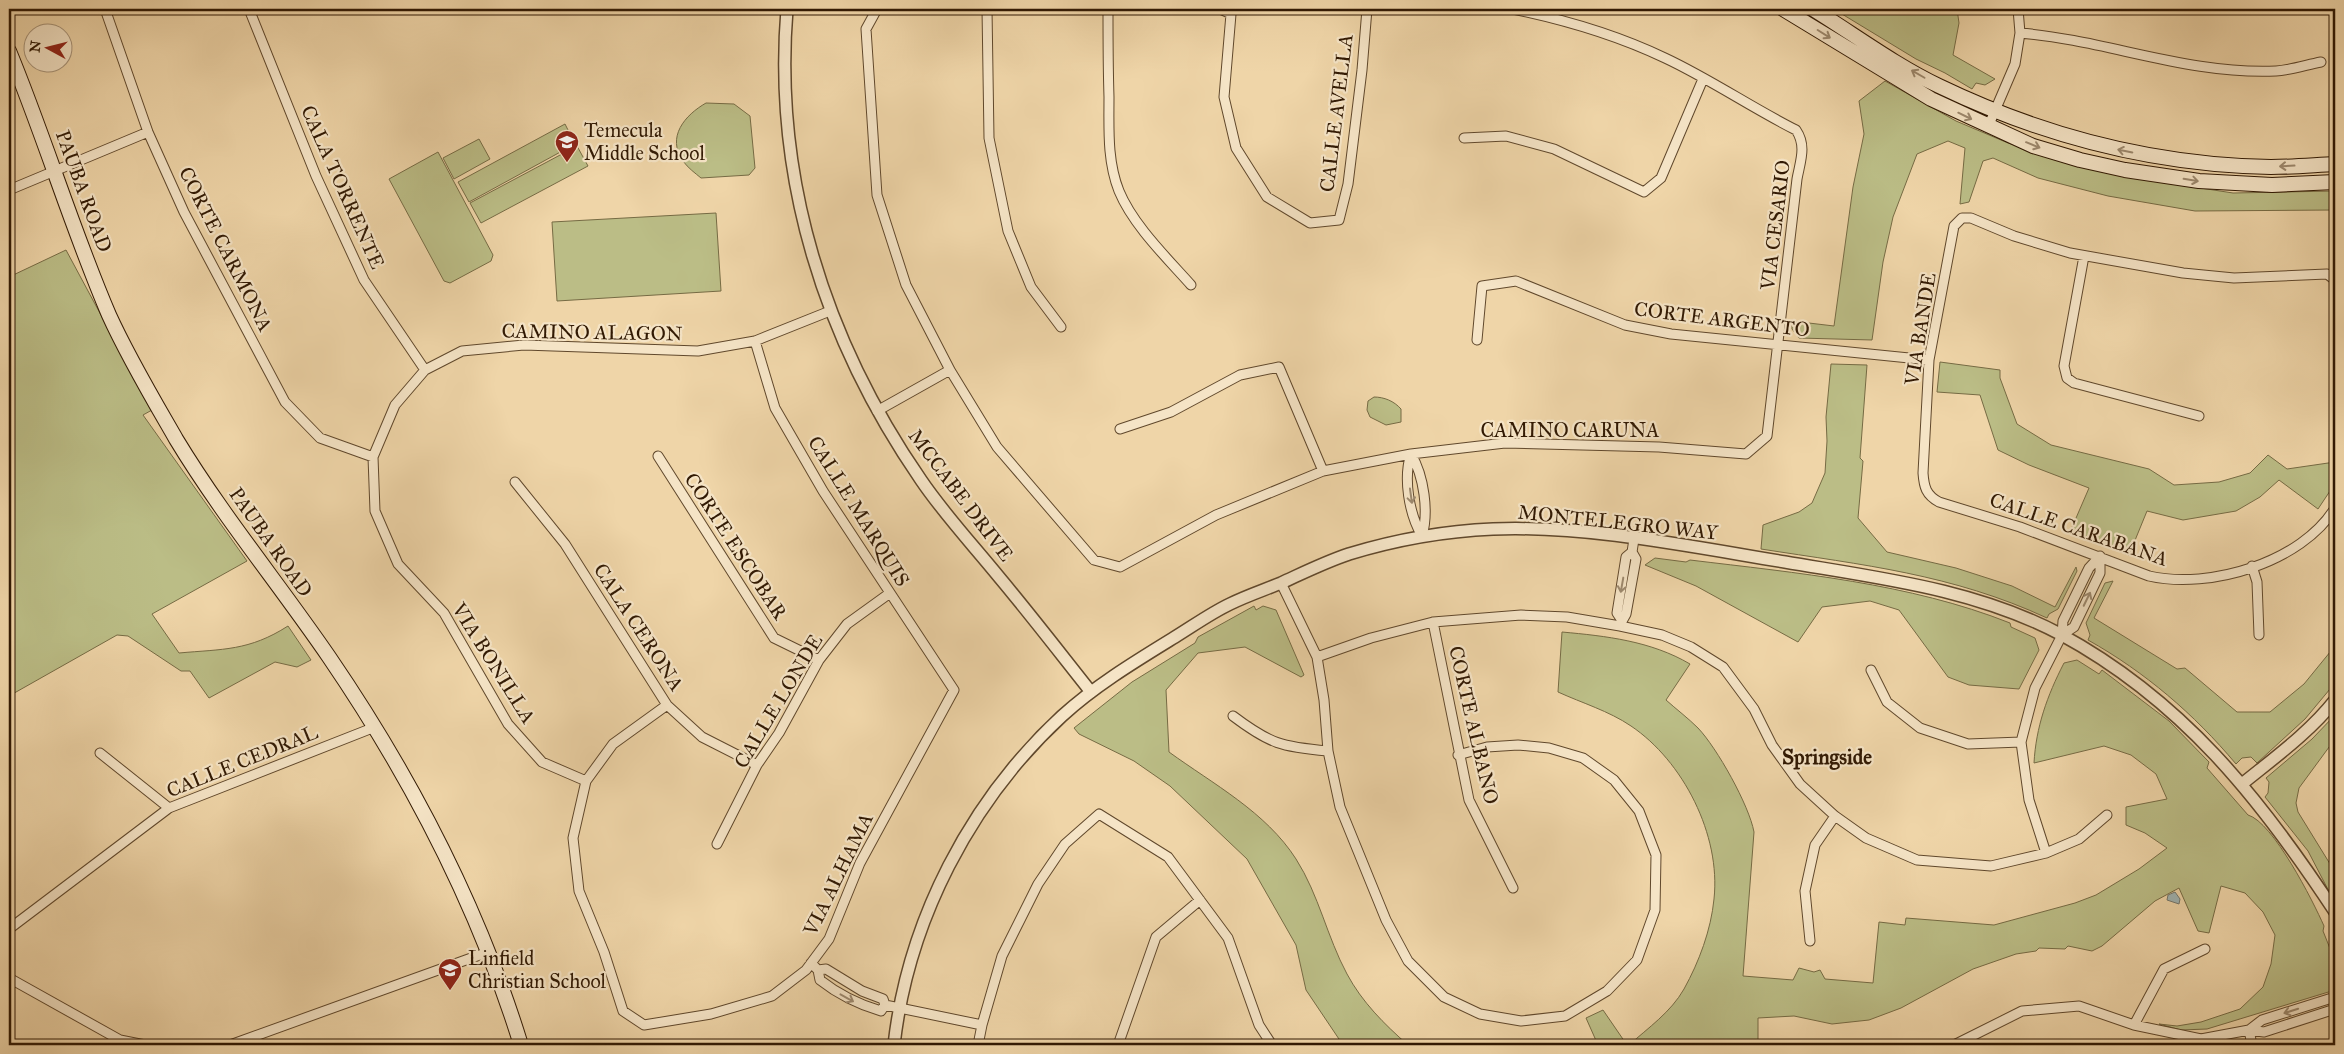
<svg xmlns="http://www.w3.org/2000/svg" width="2344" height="1054" viewBox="0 0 2344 1054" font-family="'IM FELL Great Primer',serif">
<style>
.green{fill:#bbbd86;stroke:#766b44}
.water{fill:#a0b5b4;stroke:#74776d}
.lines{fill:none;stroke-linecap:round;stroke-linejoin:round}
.minor-casing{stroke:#60482c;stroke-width:11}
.tertiary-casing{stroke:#60482c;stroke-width:14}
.secondary-casing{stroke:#311903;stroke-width:16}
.minor{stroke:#f5e4c6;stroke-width:9}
.tertiary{stroke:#f5e4c6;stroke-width:11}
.secondary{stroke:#f5e4c6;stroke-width:14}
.oneway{stroke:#9d896e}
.labels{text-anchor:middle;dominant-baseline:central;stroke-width:4.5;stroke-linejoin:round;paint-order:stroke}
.street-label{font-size:20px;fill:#311903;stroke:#f5e4c6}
.poi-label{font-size:20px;fill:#311903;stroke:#f5e4c6;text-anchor:start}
.neighbourhood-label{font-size:21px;font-weight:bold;fill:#311903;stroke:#f5e4c6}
</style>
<rect width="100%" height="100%" fill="#efd5a8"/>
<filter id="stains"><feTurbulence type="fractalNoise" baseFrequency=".004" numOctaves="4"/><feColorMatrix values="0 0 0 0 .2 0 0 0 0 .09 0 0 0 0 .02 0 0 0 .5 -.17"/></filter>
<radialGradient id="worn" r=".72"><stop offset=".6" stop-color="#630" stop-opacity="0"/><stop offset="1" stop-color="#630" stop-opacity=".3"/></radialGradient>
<!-- green -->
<path class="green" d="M1838 9H1957L1959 23 1953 55 1995 79 1985 85 1976 83 1972 89 1945 73 1916 59 1837 11Z
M1885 81 1956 121 2008 143 2116 175 2233 193 2335 191V210L2195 211 2108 196 2038 178 1993 158 1983 161 1969 202 1960 204 1965 148 1948 141 1917 154 1893 217 1883 262 1872 340 1799 338 1792 329V321L1834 326 1853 187 1864 134 1859 101Z
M706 103 734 104 750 116 755 168 749 175 701 178C695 173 688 168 683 161 666 137 685 115 706 103Z
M565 124 575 144 469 202 458 182Z
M479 139 490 159 454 179 443 158Z
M577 146 588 166 481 223 470 203Z
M438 152 493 255 491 261 450 283 444 281 389 179Z
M716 213 721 291 557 301 552 222Z
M66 250 152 410 143 415 247 561 152 614 179 653C223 649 249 651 288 626L311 660 297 667 275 662 209 698 190 671H181L128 636 117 635 9 696V277Z
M1940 362 2000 370V378L2017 424 2051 445 2149 469 2174 485 2219 482 2250 473 2268 455 2287 469 2335 462 2334 485 2318 509 2279 480 2260 497 2236 511 2183 520 2147 511 2129 555 2070 532 2089 488 2029 465 1998 450 1980 395 1937 392Z
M1831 364 1867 365 1860 458 1863 461 1858 518 1887 552 1956 568 2012 586 2055 607 2076 567 2077 571 2058 609 2049 614 2047 618C1952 574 1863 565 1761 549L1763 525 1799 512 1812 503 1825 473 1827 441 1826 417Z
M1374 397C1384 397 1394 401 1401 409V422L1386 425 1370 417 1367 410 1368 401Z
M1655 558 1686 562 1690 560C1797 573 1909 583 2010 623L2011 627 2035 638 2039 650 2019 689 1969 685 1948 677 1899 610 1870 601 1822 607 1798 642 1696 586 1645 565Z
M2113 581 2094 618 2177 669 2185 668 2237 712H2270L2304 684 2335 646V683L2305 719 2257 763 2251 757 2242 758 2236 764C2194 714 2145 672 2088 640L2090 635 2086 623 2105 583Z
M1254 606 1256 610 1263 606 1276 610 1304 675 1301 677 1245 647 1198 653 1166 690 1169 752C1213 784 1266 812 1296 859 1319 895 1327 937 1347 974 1362 1002 1384 1024 1408 1045H1343L1306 990 1296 945 1247 859 1170 786 1134 761 1079 734 1074 728 1132 682 1195 643 1198 637Z
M1562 632C1606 636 1651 641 1690 664L1666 700C1676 709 1688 718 1698 728 1717 748 1749 805 1754 832L1743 976 1793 980 1799 968 1814 972 1820 970 1825 979 1873 983 1879 922 1905 925 1906 918 1994 925 2075 903 2096 895 2139 869 2167 848 2145 833 2126 825V807L2167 799 2156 774 2131 755 2104 746 2034 763C2036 727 2047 696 2064 663L2077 660 2099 674 2102 670 2169 721 2209 762 2207 768 2248 815C2273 822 2313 901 2324 926L2323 931 2335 961V990L2207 1029 2181 1030 2159 1024 2177 1026 2201 1022 2240 1009 2263 987 2271 964 2275 935 2263 912 2245 893 2221 886 2209 933 2198 931 2179 888 2155 901 2102 946 2092 951 2068 946 2065 949 2039 948 2036 951 2016 954 1973 969 1901 1008 1869 1020 1832 1024 1794 1016 1758 1018V1045H1629C1648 1028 1671 1012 1684 989 1699 962 1711 930 1714 899 1721 835 1683 761 1631 726 1609 711 1582 703 1558 692Z
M2335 715V739L2299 788 2296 803 2298 812 2335 872V903L2308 851 2265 797 2268 793 2269 782 2266 778 2312 739Z
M1603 1010 1627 1045H1598L1586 1018Z"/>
<!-- water -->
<path class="water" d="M2175 892 2180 899 2179 904 2167 900 2168 895Z"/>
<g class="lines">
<!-- minor casing -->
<g class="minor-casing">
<path id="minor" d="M105 9 148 132 184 212 285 402 320 438 373 457
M249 9 316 176 364 280 425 370
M877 9 866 29 877 195 906 285 950 370 997 447 1094 560 1120 567 1216 515 1323 471 1411 454 1505 443 1659 447 1746 454 1767 436 1797 179C1800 162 1807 146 1796 130 1752 108 1710 79 1665 58 1617 35 1566 20 1513 9
M987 9 989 138 1008 231 1031 287 1061 327
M1108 9C1108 38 1108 67 1109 97 1109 128 1107 161 1119 191 1133 225 1167 258 1191 285
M1220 9 1231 14 1224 97 1236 148 1267 197 1310 223 1339 220 1348 184 1362 70 1367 9
M2020 33C2106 40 2188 75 2276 71 2291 70 2306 65 2321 62
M1988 127 2015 64 2020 33 2018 9
M1464 138 1506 136 1554 149 1644 192 1661 178 1703 79
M9 190 148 132
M2084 256 2064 366 2067 378 2074 383 2199 416
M2335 280 2327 274 2234 278 2183 273 2070 253 2014 236 1971 218H1962L1954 226 1929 360 1923 473C1924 487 1926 495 1939 502L2020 527 2149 576C2210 590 2302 562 2335 508
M1477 340 1482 286 1516 281 1625 325 1671 334 1929 360
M877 411 950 370
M1120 429 1171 412 1240 375 1279 367 1323 471
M1411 454C1403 478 1409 514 1422 536
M1411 454C1424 476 1429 512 1422 536
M658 456 774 638 819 660
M515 482 565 544 667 705 702 737 757 765
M2252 566 2257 582 2259 635
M1281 583 1317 657 1324 700 1328 751 1340 807 1386 920 1408 961 1444 997 1480 1014 1521 1021 1565 1016 1607 991 1637 960 1655 910 1656 855 1639 811 1614 780 1583 758 1549 748 1518 745 1487 747 1458 755
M1621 619 1617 613 1626 557 1632 552 1634 539
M1433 622 1469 800 1513 888
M1621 623 1626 614 1636 559 1632 552
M2062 635 2074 627 2100 573V556
M1317 657 1371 638 1433 622 1521 615 1567 617 1620 626 1662 635 1691 647 1723 667 1754 709 1772 745 1800 784 1835 816 1866 838 1917 860 1991 866 2046 853 2079 839 2107 815
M1871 670 1887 702 1920 728 1968 744 2021 742
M667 705 613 744 586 781 573 838 579 891 604 952 623 1011 644 1025 711 1014 772 996 806 970 829 939 860 863 954 690 823 491 775 408 755 341
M1233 716C1270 744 1282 747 1328 751
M100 753 169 808
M586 781 542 762 508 724 444 613 398 564 375 511 373 457 395 405 425 370 462 351 524 345 698 351 755 341 830 311
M717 844 757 765 779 733 819 660 847 624 890 593
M2046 853 2029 800 2021 742 2035 688 2062 635 2063 621 2089 568 2100 556
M9 929 169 808 375 727
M1810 941 1805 891 1815 845 1835 816
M811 963 818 970 820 980C839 995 857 1004 881 1011L885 1005
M818 970 826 969 862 991 883 999 885 1005
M9 978 120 1040 145 1045
M885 1005 982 1025
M2134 1025 2164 969 2205 949
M2249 1030 2262 1020 2335 997
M2249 1030 2252 1045
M230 1045 488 952
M978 1045 982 1025 1002 956 1038 884 1065 844 1099 814 1168 857 1228 938 1259 1025 1272 1045
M1118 1045 1156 937 1200 900
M1954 1045 2022 1011 2079 1006 2134 1025 2201 1039 2249 1030 2264 1032 2335 1009"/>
</g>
<!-- tertiary casing -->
<g class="tertiary-casing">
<path id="tertiary" d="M787 9C773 178 825 341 921 480 944 514 973 545 999 577 1030 614 1060 653 1091 692
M2242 784C2274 758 2310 732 2335 700
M894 1045C908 921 970 801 1062 716 1096 685 1136 661 1175 637 1193 626 1211 613 1230 604 1246 596 1264 590 1281 583 1303 573 1325 562 1349 554 1395 540 1445 531 1493 529 1586 525 1693 547 1785 562 1879 578 1975 589 2060 634 2182 700 2260 798 2335 912"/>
</g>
<!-- secondary casing -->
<g class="secondary-casing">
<path id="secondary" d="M1783 9 1931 99 2033 146 2080 160 2125 170 2199 181 2272 185 2335 182
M1813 9C1855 35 1895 65 1939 86 2045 137 2153 165 2271 167 2292 167 2314 165 2335 164
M9 51C45 138 72 229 109 315 128 357 153 399 176 439 222 515 279 584 329 657 411 777 478 906 521 1045"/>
</g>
<!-- minor -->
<use href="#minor" class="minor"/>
<!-- tertiary -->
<use href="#tertiary" class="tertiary"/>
<!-- secondary -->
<use href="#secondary" class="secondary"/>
</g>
<!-- one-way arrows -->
<defs><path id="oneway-shaft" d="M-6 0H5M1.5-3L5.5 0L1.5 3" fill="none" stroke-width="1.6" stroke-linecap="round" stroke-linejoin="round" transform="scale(1.25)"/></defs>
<g class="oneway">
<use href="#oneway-shaft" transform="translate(1824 34) rotate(32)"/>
<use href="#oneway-shaft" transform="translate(1918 74) rotate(-150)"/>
<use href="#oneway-shaft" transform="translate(1965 116) rotate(26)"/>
<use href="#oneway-shaft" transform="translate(2033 145) rotate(22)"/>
<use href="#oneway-shaft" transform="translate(2125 151) rotate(-169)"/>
<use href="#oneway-shaft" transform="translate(2287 166) rotate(177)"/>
<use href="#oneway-shaft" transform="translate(2191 180) rotate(9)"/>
<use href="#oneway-shaft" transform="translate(1411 496) rotate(82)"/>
<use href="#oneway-shaft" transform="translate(1622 585) rotate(100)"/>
<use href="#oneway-shaft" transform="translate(2087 599) rotate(-64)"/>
<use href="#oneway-shaft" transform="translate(847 998) rotate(29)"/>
<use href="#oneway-shaft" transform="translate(2291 1011) rotate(162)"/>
</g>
<!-- icons -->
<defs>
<g id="school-pin" transform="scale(1.25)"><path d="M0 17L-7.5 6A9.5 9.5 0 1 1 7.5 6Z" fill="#8f2418" stroke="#f5e4c6"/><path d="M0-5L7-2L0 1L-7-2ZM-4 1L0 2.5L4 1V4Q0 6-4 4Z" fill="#fff"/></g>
</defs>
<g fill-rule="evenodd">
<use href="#school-pin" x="567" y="142"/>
<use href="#school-pin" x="450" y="970"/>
</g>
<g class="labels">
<!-- street labels -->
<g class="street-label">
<text transform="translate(1336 113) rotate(-83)">CALLE AVELLA</text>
<text transform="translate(343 187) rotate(66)">CALA TORRENTE</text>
<text transform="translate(84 191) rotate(70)">PAUBA ROAD</text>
<text transform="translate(1775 225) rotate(-83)">VIA CESARIO</text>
<text transform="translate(226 249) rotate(63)">CORTE CARMONA</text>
<text transform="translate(1722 319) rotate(7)">CORTE ARGENTO</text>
<text transform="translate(1920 329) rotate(-81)">VIA BANDE</text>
<text transform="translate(592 332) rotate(1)">CAMINO ALAGON</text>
<text x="1570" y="430">CAMINO CARUNA</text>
<text transform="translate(961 495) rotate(53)">MCCABE DRIVE</text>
<text transform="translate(859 511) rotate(58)">CALLE MARQUIS</text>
<text transform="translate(1618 522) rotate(6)">MONTELEGRO WAY</text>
<text transform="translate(2079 529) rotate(19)">CALLE CARABANA</text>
<text transform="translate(271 542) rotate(55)">PAUBA ROAD</text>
<text transform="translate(736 546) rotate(57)">CORTE ESCOBAR</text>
<text transform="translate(639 627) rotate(57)">CALA CERONA</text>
<text transform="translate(494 663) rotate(58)">VIA BONILLA</text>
<text transform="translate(778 701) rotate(-59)">CALLE LONDE</text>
<text transform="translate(1474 725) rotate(77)">CORTE ALBANO</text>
<text transform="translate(242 761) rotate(-22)">CALLE CEDRAL</text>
<text transform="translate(838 874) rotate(-64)">VIA ALHAMA</text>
</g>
<!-- poi labels -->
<g class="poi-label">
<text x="584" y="130">Temecula<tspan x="584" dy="23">Middle School</tspan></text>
<text x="468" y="958">Linfield<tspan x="468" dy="23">Christian School</tspan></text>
</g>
<!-- neighbourhood labels -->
<g class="neighbourhood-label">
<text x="1827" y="757">Springside</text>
</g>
</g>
<!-- margin -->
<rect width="2344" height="1054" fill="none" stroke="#efd5a8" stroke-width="30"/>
<rect x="10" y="10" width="2324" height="1034" fill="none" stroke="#311903" stroke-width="2.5"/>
<rect x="15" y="15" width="2314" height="1024" fill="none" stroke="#311903"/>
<!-- north arrow -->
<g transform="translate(48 48) rotate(277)"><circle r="24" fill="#f5e4c6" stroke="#a79378"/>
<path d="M0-4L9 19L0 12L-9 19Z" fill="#8f2418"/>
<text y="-8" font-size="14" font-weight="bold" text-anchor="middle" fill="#311903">N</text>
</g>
<rect width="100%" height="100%" filter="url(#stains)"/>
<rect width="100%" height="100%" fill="url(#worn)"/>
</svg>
